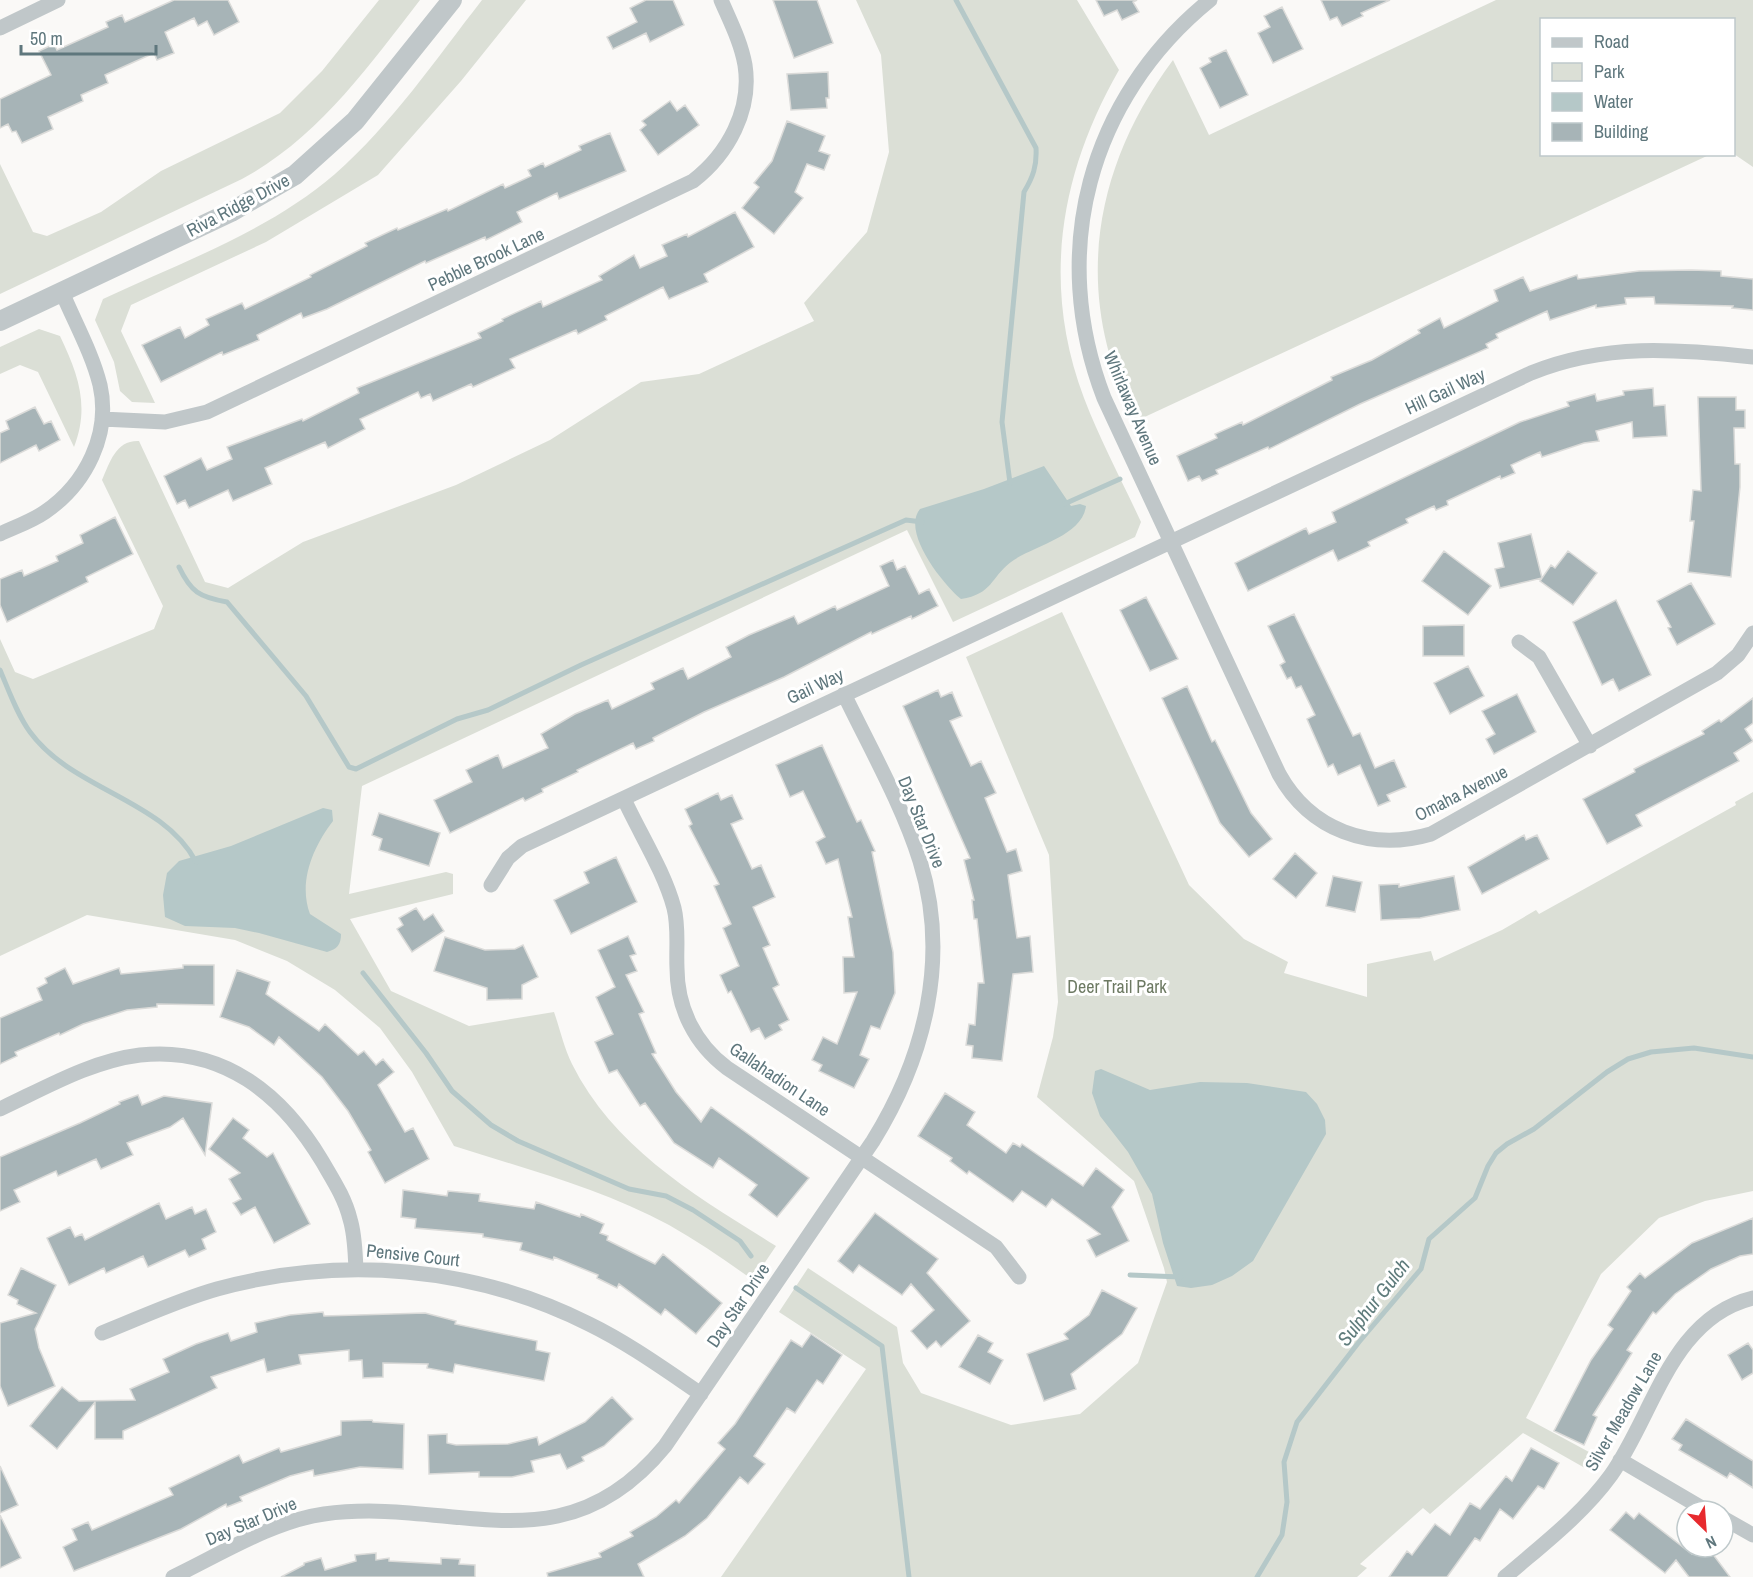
<svg xmlns="http://www.w3.org/2000/svg" width="1753" height="1577" viewBox="0 0 1753 1577" font-family="'Archivo Narrow',sans-serif">
<style>
.green{fill:#dbdfd6}
.water{fill:#b5c8c8}
.lines{fill:none;stroke-linecap:round;stroke-linejoin:round}
.stream{stroke:#b5c8c8;stroke-width:5}
.building{fill:#a7b4b7;stroke:#dbdbd9;stroke-width:1.5}
.minor{stroke:#c0c7c9;stroke-width:15}
.tertiary{stroke:#c0c7c9;stroke-width:20}
.labels{text-anchor:middle;dominant-baseline:central;stroke-width:6;stroke-linejoin:round;paint-order:stroke}
.street-label{font-size:18px;fill:#5f777d;stroke:#fff}
.park-label{font-size:18px;fill:#6d7a63;stroke:#fff}
.water-label{font-size:20px;font-style:italic;fill:#5f7c7c;stroke:#fff}
</style>
<rect width="100%" height="100%" fill="#faf9f7"/>
<!-- green -->
<path class="green" d="M379 0H420C368 67 318 138 242 179L0 294V164L33 232 47 236 101 212 161 171 280 113 322 71Z
M482 0H526L461 81 378 175 266 242 131 305 121 331 155 403 132 402 120 391 114 362 95 320 103 299C182 262 269 231 335 174 392 124 436 59 482 0Z
M856 0H1077L1119 70C1060 173 1041 284 1084 398 1100 440 1122 481 1141 522L1135 537 953 622 907 530 362 786 349 894 446 872 453 874V894L350 919 391 991 469 1026 554 1012C560 1029 564 1048 572 1064 615 1150 698 1197 776 1246L753 1280C726 1261 699 1242 669 1225 602 1189 526 1169 454 1146L412 1072 380 1028 335 990 287 961 235 940 87 915 0 956V639L15 672 33 679 154 629 163 606 102 480C110 462 116 440 139 441L205 582 228 588 303 542 456 485 550 440 641 382 699 374 814 321 804 303 867 232 889 152 881 55Z
M1496 0H1753V167L1734 154V20H1542V154L1709 155 1136 421C1072 298 1091 170 1173 60L1209 135Z
M39 329 60 336C78 374 90 406 74 447L38 372 20 365 0 374V347Z
M1062 612 1189 885 1244 939 1288 962 1284 973 1367 997V964L1431 951 1434 961 1502 930 1536 910 1539 914 1736 805 1735 802 1753 792V1191L1705 1201 1659 1218 1601 1274 1526 1418 1602 1459 1592 1472 1523 1433 1430 1514 1423 1508 1360 1564 1367 1568 1357 1577H721L866 1369 779 1312 808 1268 897 1327 903 1363 921 1393 1011 1425 1080 1414 1138 1363 1167 1282 1164 1268 1134 1181 1037 1097 1053 1037 1058 1002 1049 855 966 657Z"/>
<!-- water -->
<path class="water" d="M1044 466 1071 506 1080 504 1086 506C1082 537 1032 546 1011 562 990 578 993 594 961 599 943 584 901 532 920 509L984 489Z
M323 808 332 810 333 821C313 847 298 882 310 914L341 934C341 945 337 949 327 952L259 933 235 928 185 926 165 917 163 895 167 873 179 861 231 846Z
M1101 1069 1150 1090 1200 1082 1247 1083 1306 1092 1317 1104 1325 1120 1326 1134 1253 1261 1232 1276 1212 1285 1191 1288 1177 1286 1163 1243 1152 1194 1128 1152 1100 1116 1092 1093 1095 1071Z"/>
<g class="lines">
<!-- stream -->
<path class="stream" d="M956 0 1036 148C1037 166 1033 177 1024 192L1002 422 1010 483
M1062 505 1120 479
M179 567C191 592 199 597 227 602L306 696 349 767 356 769 457 719 488 710 581 665 906 520 922 522
M0 670C9 691 17 714 30 732 72 790 163 799 196 862
M363 973 426 1053 452 1091 491 1125 518 1141 629 1189 666 1196 693 1210 740 1241 751 1256
M1130 1275 1181 1277
M796 1288 882 1346 909 1577
M1257 1577 1282 1535 1287 1502 1284 1462 1297 1422 1359 1342 1421 1269 1429 1239 1475 1198 1488 1166 1496 1153 1507 1144 1534 1129 1607 1072 1628 1059 1651 1052 1694 1048 1753 1057"/>
</g>
<!-- building -->
<path class="building" d="M174 0H228L239 22 214 35 207 21 198 26 194 18 165 32 174 53 157 60 154 53 105 75 108 83 81 95 83 101 48 117 53 129 22 143 16 131 12 132 8 124 0 128V99L51 75 39 51 54 44 57 50 108 27 106 22 122 15 125 22Z
M646 0H673L684 25 650 42 646 33 613 49 607 37 637 22 630 8Z
M773 0H817L833 43 794 58Z
M1096 0H1137L1133 2 1139 12 1122 20 1117 10 1104 16Z
M1321 0H1390L1361 13 1363 16 1342 26 1337 17 1330 20Z
M1282 7 1303 49 1273 63 1258 33 1270 27 1264 16Z
M1226 50 1248 95 1220 108 1200 68 1211 62 1209 58Z
M828 72 829 98H826L827 108 791 110 787 74Z
M670 101 677 111 685 105 699 125 658 155 640 130 646 125 642 121Z
M787 121 825 136 819 151 830 155 824 170 807 164 795 192 803 198 774 234 742 208 759 187 754 183 772 161Z
M610 133 626 171 559 199 557 193 517 212 522 222 486 240 485 237 426 263 425 261 327 309 303 318 301 313 257 335 259 340 223 355 222 352 161 382 142 345 180 327 185 338 209 325 206 319 242 303 245 309 311 277 310 275 367 246 365 243 397 228 398 230 447 209 448 211 503 184 505 188 531 176 528 170 543 163 545 167 581 150 579 146Z
M735 212 754 247 704 274 708 282 669 299 663 287 605 316 607 320 578 334 576 330 510 359 515 368 473 387 471 384 433 401 430 394 421 398 418 392 360 419 365 429 328 448 325 442 265 468 272 484 233 501 228 490 189 508 185 500 177 504 164 476 201 458 207 470 232 459 227 447 302 419 303 421 359 393 357 388 481 338 478 333 503 321 502 319 541 301 543 307 602 280 599 276 634 255 640 268 667 256 662 245 687 234 688 237Z
M1691 270 1721 271V276L1753 279V310L1732 308 1733 306 1655 304 1654 297 1625 298 1626 304 1596 308V305L1550 320 1547 311 1496 334 1498 338 1486 344 1488 348 1360 404 1269 449 1268 447 1216 470 1218 474 1202 481 1199 476 1188 481 1177 456 1217 438 1215 434 1242 422 1243 425 1332 380 1331 377 1372 360 1420 333 1418 330 1440 318 1444 328 1498 301 1494 290 1523 277 1530 291 1577 275 1578 279 1639 271Z
M1653 388 1654 406 1665 405 1667 436 1633 438 1632 422 1596 431 1599 441 1584 443 1542 457 1540 452 1511 465 1515 473 1501 479 1500 476 1447 501 1448 505 1436 510 1434 506 1406 519 1408 523 1368 542 1370 546 1338 561 1333 550 1248 591 1235 563 1306 528 1309 534 1336 522 1332 512 1520 422 1569 406 1567 402 1595 394 1597 401 1624 395 1623 391Z
M1698 397H1736V410H1745V428H1734L1735 464H1740V487L1731 577 1688 572 1694 521H1690L1693 490 1701 491Z
M35 407 44 424 51 421 60 440 39 451 36 445 0 463V433L9 429 6 421Z
M115 517 133 554 86 577 88 582 7 622 0 605V579L22 570 24 576 58 561 56 556 83 543 80 535Z
M1531 534 1542 578 1500 588 1495 569 1504 567 1498 543Z
M1444 551 1491 586 1468 615 1422 581Z
M1568 551 1597 573 1573 605 1540 581 1551 565 1555 568Z
M893 560 897 570 905 566 919 594 929 589 938 606 912 619 911 616 872 634 871 632 784 677 704 712 653 738 654 741 636 749 633 743 577 770 578 772 542 789 543 792 525 801 523 798 450 833 434 800 472 782 466 770 498 755 503 768 548 748 541 734 575 714 608 700 612 709 654 689 651 683 683 668 688 679 731 657 726 647 749 635 794 616 798 624 835 606 837 610 889 586 880 566Z
M1691 583 1715 624 1677 645 1668 628 1671 627 1657 601Z
M1146 597 1178 659 1150 671 1120 610Z
M1616 600 1651 675 1619 691 1613 679 1602 685 1573 622Z
M1294 614 1353 736 1360 733 1375 768 1394 760 1406 787 1387 795 1390 801 1378 806 1360 765 1338 775 1333 764 1328 767 1307 719 1315 715 1301 686 1296 688 1291 677 1287 679 1280 665 1285 662 1268 626Z
M1464 625V656H1423V626Z
M1468 666 1484 696 1450 714 1434 683Z
M1187 686 1212 742 1215 740 1251 813 1272 839 1249 857 1220 823 1162 698Z
M938 690 941 697 952 692 962 716 950 721 971 766 981 761 996 793 985 798 1007 852 1016 849 1022 871 1008 875 1009 883 1017 938 1030 936 1033 972 1013 974 1002 1061 972 1058 973 1046 966 1045 969 1024 975 1025 978 983H984L977 919H974L972 900H974L964 860 970 858 903 706Z
M1517 694 1536 732 1494 754 1486 739 1495 734 1482 711Z
M1753 698V723L1745 729 1753 741 1734 753 1739 761 1636 815 1642 826 1607 844 1583 799 1635 772 1634 769 1704 734 1702 731 1719 720 1721 722Z
M822 745 857 822 861 820 875 851 872 852 893 952 895 993 880 1029 871 1026 860 1055 869 1059 854 1088 819 1071 822 1065 812 1060 823 1037 837 1044 857 992 844 993 843 957H854L848 917H852L838 859 826 864 816 842 825 837 803 791 790 797 776 765Z
M718 793 721 800 732 795 743 819 731 824 752 869 761 865 775 897 753 907 770 945 763 948 779 985 773 988 789 1020 779 1025 782 1030 765 1039 759 1028 751 1032 731 991 728 993 720 975 739 966 723 928 731 924 714 886 719 884 689 826 692 824 685 809Z
M379 813 440 833 429 866 379 850 382 839 372 835Z
M1524 835 1526 840 1537 835 1549 859 1482 894 1468 867Z
M1295 853 1317 873 1296 898 1273 879Z
M616 857 637 902 571 934 554 900 589 883 584 872Z
M1333 876 1362 882 1355 912 1326 906Z
M1454 876 1460 910 1420 918 1381 920 1379 885 1399 884V887Z
M416 908 424 920 433 914 444 931 412 952 397 929 403 925 399 918Z
M628 936 636 954 630 956 637 971 626 975 644 1012 639 1014 656 1053 652 1054 676 1092 701 1122 711 1107 809 1178 777 1217 749 1195 757 1185 719 1158 713 1168 674 1143 645 1103 640 1106 617 1070 609 1073 595 1042 613 1034 596 997 615 987 598 950Z
M445 937 485 950 515 949 523 945 538 977 522 985V999L487 1000V988L434 971Z
M183 965H214V1005L157 1004V1007L127 1010 83 1024 60 1035 59 1033 15 1052 17 1056 0 1064V1018L42 1000 37 988 47 983 45 978 65 968 73 984 119 968 121 974 183 968Z
M237 970 270 982 266 994 319 1031 325 1024 358 1055 364 1051 376 1065 383 1059 394 1072 378 1085 405 1132 413 1128 429 1159 385 1183 368 1152 371 1150 348 1111 322 1077 279 1037 274 1045 249 1027 220 1017Z
M945 1093 975 1112 967 1125 1006 1153 1013 1143 1020 1147 1022 1144 1083 1186 1096 1168 1124 1190 1112 1207 1129 1241 1096 1257 1087 1240 1100 1234 1052 1199 1046 1207 1022 1191 1013 1202 969 1171 967 1174 950 1161 952 1158 918 1136Z
M138 1095 142 1105 164 1096 212 1103 205 1155 183 1118 170 1127 127 1143 133 1155 101 1169 96 1159 58 1176 56 1171 14 1190 20 1202 0 1211V1157L80 1123 120 1104 119 1102Z
M233 1118 249 1130 243 1138 267 1157 273 1153 310 1224 274 1243 255 1207 241 1215 233 1203 241 1199 229 1179 240 1173 209 1149Z
M403 1190 447 1196 448 1191 480 1194 479 1201 534 1209 536 1202 580 1217 581 1214 604 1224 600 1233 608 1236 607 1240 655 1264 663 1254 722 1303 696 1334 665 1309 661 1315 619 1284 617 1288 597 1278 598 1275 554 1257 553 1260 520 1250 522 1243 483 1237V1234L415 1228 416 1219 401 1217Z
M159 1203 166 1219 192 1207 195 1214 206 1209 216 1232 202 1239 206 1249 189 1257 185 1250 148 1267 143 1256 106 1273 104 1268 69 1285 47 1238 70 1227 75 1237 82 1234 85 1240Z
M875 1213 938 1259 927 1273 970 1321 941 1347 936 1341 927 1349 911 1331 934 1310 911 1284 902 1295 859 1265 853 1273 838 1261Z
M1753 1218V1254L1740 1256 1711 1269 1675 1294 1656 1314 1653 1312 1627 1350 1632 1353 1593 1415 1597 1417 1584 1445 1554 1431 1591 1360 1613 1329 1608 1325 1631 1291 1627 1287 1640 1273 1645 1278 1692 1243Z
M21 1268 56 1285 35 1329 39 1348 55 1386 8 1406 0 1386V1323L36 1313 17 1304 18 1300 8 1295Z
M1102 1290 1137 1308 1122 1334 1071 1374 1076 1389 1044 1401 1027 1354 1068 1339 1064 1334 1089 1315Z
M323 1312 324 1316 425 1313 456 1321 455 1324 537 1341 536 1350 550 1353 544 1381 455 1364 453 1373 427 1368 428 1364 383 1363V1377L363 1378 362 1360 349 1361V1350L299 1355 301 1364 267 1372 264 1359 211 1377 217 1388 123 1431V1439H95V1402L57 1449 30 1426 62 1387 79 1401 135 1400 130 1389 169 1372 163 1359 196 1344 228 1333 231 1341 257 1332 255 1323 290 1315Z
M811 1334 842 1355 823 1384 817 1380 795 1413 787 1408 754 1456 765 1464 748 1484 740 1477 707 1518 685 1536 638 1564 644 1577H548L547 1573 601 1557 599 1553 633 1536 630 1532 656 1517 676 1500 679 1503 725 1449 718 1443 735 1424 791 1340 802 1347Z
M978 1335 993 1343 988 1352 1003 1360 990 1384 959 1367Z
M1748 1343 1753 1350V1373L1742 1380 1728 1355Z
M612 1397 633 1419 604 1446 582 1457 584 1461 567 1469 560 1454 531 1461 534 1472 512 1477H479V1472L429 1474 428 1435 447 1434V1443L456 1445 508 1444 537 1437 539 1445 585 1422Z
M1686 1419 1753 1461V1488L1730 1473 1727 1478 1679 1450 1682 1445 1672 1439Z
M372 1420 373 1422 404 1424 403 1469 360 1467 314 1476 313 1470 290 1476 240 1497 242 1501 227 1507 226 1504 181 1529 74 1571 63 1547 77 1540 72 1529 88 1522 92 1530 173 1495 169 1488 239 1455 243 1463 279 1448 281 1452 341 1435V1421Z
M1531 1448 1559 1463 1544 1489 1538 1486 1513 1519 1500 1509 1480 1541 1475 1538 1447 1577H1389L1407 1551 1412 1555 1435 1524 1450 1535 1470 1503 1480 1509 1506 1476 1512 1481Z
M0 1466 18 1505 0 1513Z
M1626 1512 1634 1519 1639 1513 1692 1554 1697 1550 1701 1555 1709 1549 1730 1577H1689L1676 1560 1665 1573 1610 1530Z
M0 1515 21 1558 0 1568Z
M376 1553V1560L389 1558V1561L441 1564V1558L460 1559 459 1564 475 1565V1577H281L304 1565V1563L321 1558 325 1570 356 1561 355 1555Z"/>
<g class="lines">
<!-- minor -->
<path class="minor" d="M1210 0C1088 99 1048 253 1104 398L1279 774C1310 830 1370 852 1431 834L1717 673 1738 655 1753 633
M0 28 58 0
M102 419 165 422 207 412 693 181C728 154 752 110 745 65 741 42 730 21 721 0
M0 534C15 527 32 521 45 512 86 484 111 434 100 385 92 353 75 323 62 292
M1519 642 1539 657 1590 746
M624 799C640 834 664 871 674 908 679 928 676 948 677 968 677 1008 695 1044 727 1068L996 1247 1019 1277
M491 885 508 858 522 846 1531 373C1605 343 1676 349 1753 357
M0 1109C45 1088 91 1061 140 1055 223 1046 282 1094 322 1161 333 1180 345 1198 350 1219 355 1235 355 1252 356 1269
M102 1333C140 1318 178 1300 217 1289 341 1255 474 1266 589 1324 628 1343 664 1369 701 1394
M1620 1460 1707 1511
M1723 1518 1753 1535
M173 1577C219 1555 273 1521 324 1514 453 1496 562 1572 665 1446L873 1141C925 1057 950 958 920 861 903 806 869 746 844 694
M1505 1577C1542 1545 1582 1515 1611 1475 1654 1414 1671 1318 1753 1298"/>
<!-- tertiary -->
<path class="tertiary" d="M0 321 231 212 295 175 355 121 452 0"/>
</g>
<g class="labels">
<!-- street labels -->
<g class="street-label">
<text transform="translate(238 205) rotate(-28)">Riva Ridge Drive</text>
<text transform="translate(486 259) rotate(-25)">Pebble Brook Lane</text>
<text transform="translate(1445 391) rotate(-25)">Hill Gail Way</text>
<text transform="translate(1133 408) rotate(67)">Whirlaway Avenue</text>
<text transform="translate(815 686) rotate(-25)">Gail Way</text>
<text transform="translate(1461 793) rotate(-27)">Omaha Avenue</text>
<text transform="translate(922 822) rotate(68)">Day Star Drive</text>
<text transform="translate(780 1079) rotate(34)">Gallahadion Lane</text>
<text transform="translate(413 1255) rotate(6)">Pensive Court</text>
<text transform="translate(738 1305) rotate(-56)">Day Star Drive</text>
<text transform="translate(1623 1411) rotate(-60)">Silver Meadow Lane</text>
<text transform="translate(251 1521) rotate(-23)">Day Star Drive</text>
</g>
<!-- park labels -->
<g class="park-label">
<text x="1117" y="986">Deer Trail Park</text>
</g>
<!-- water labels -->
<g class="water-label">
<text transform="translate(1373 1302) rotate(-52)">Sulphur Gulch</text>
</g>
</g>
<!-- legend -->
<rect x="1540" y="18" width="195" height="138" fill="#ffffff" stroke="#bfc9cb" stroke-width="1.5"/>
<rect x="1552" y="38" width="30" height="9" fill="#c0c7c9" stroke="#bfc9cb" stroke-width="1.5"/>
<text x="1594" y="48" font-size="18" fill="#5f777d">Road</text>
<rect x="1552" y="63" width="30" height="18" fill="#dbdfd6" stroke="#bfc9cb" stroke-width="1.5"/>
<text x="1594" y="78" font-size="18" fill="#5f777d">Park</text>
<rect x="1552" y="93" width="30" height="18" fill="#b5c8c8" stroke="#bfc9cb" stroke-width="1.5"/>
<text x="1594" y="108" font-size="18" fill="#5f777d">Water</text>
<rect x="1552" y="123" width="30" height="18" fill="#a7b4b7" stroke="#bfc9cb" stroke-width="1.5"/>
<text x="1594" y="138" font-size="18" fill="#5f777d">Building</text>
<!-- north arrow -->
<g transform="translate(1705 1529) rotate(155)"><circle r="28" fill="#ffffff" stroke="#bfc9cb" stroke-width="1.5"/>
<path d="M0-4.5L10 22L0 15L-10 22Z" fill="#e72a2e"/>
<text y="-9" font-size="16" font-weight="bold" text-anchor="middle" fill="#5f777d">N</text>
</g>
<!-- scale -->
<path d="M21 45v9h135v-9" fill="none" stroke="#5f777d" stroke-width="3"/>
<text x="30" y="45" font-size="18" fill="#5f777d" stroke="#ffffff" stroke-width="4.5" paint-order="stroke">50 m</text>
</svg>
